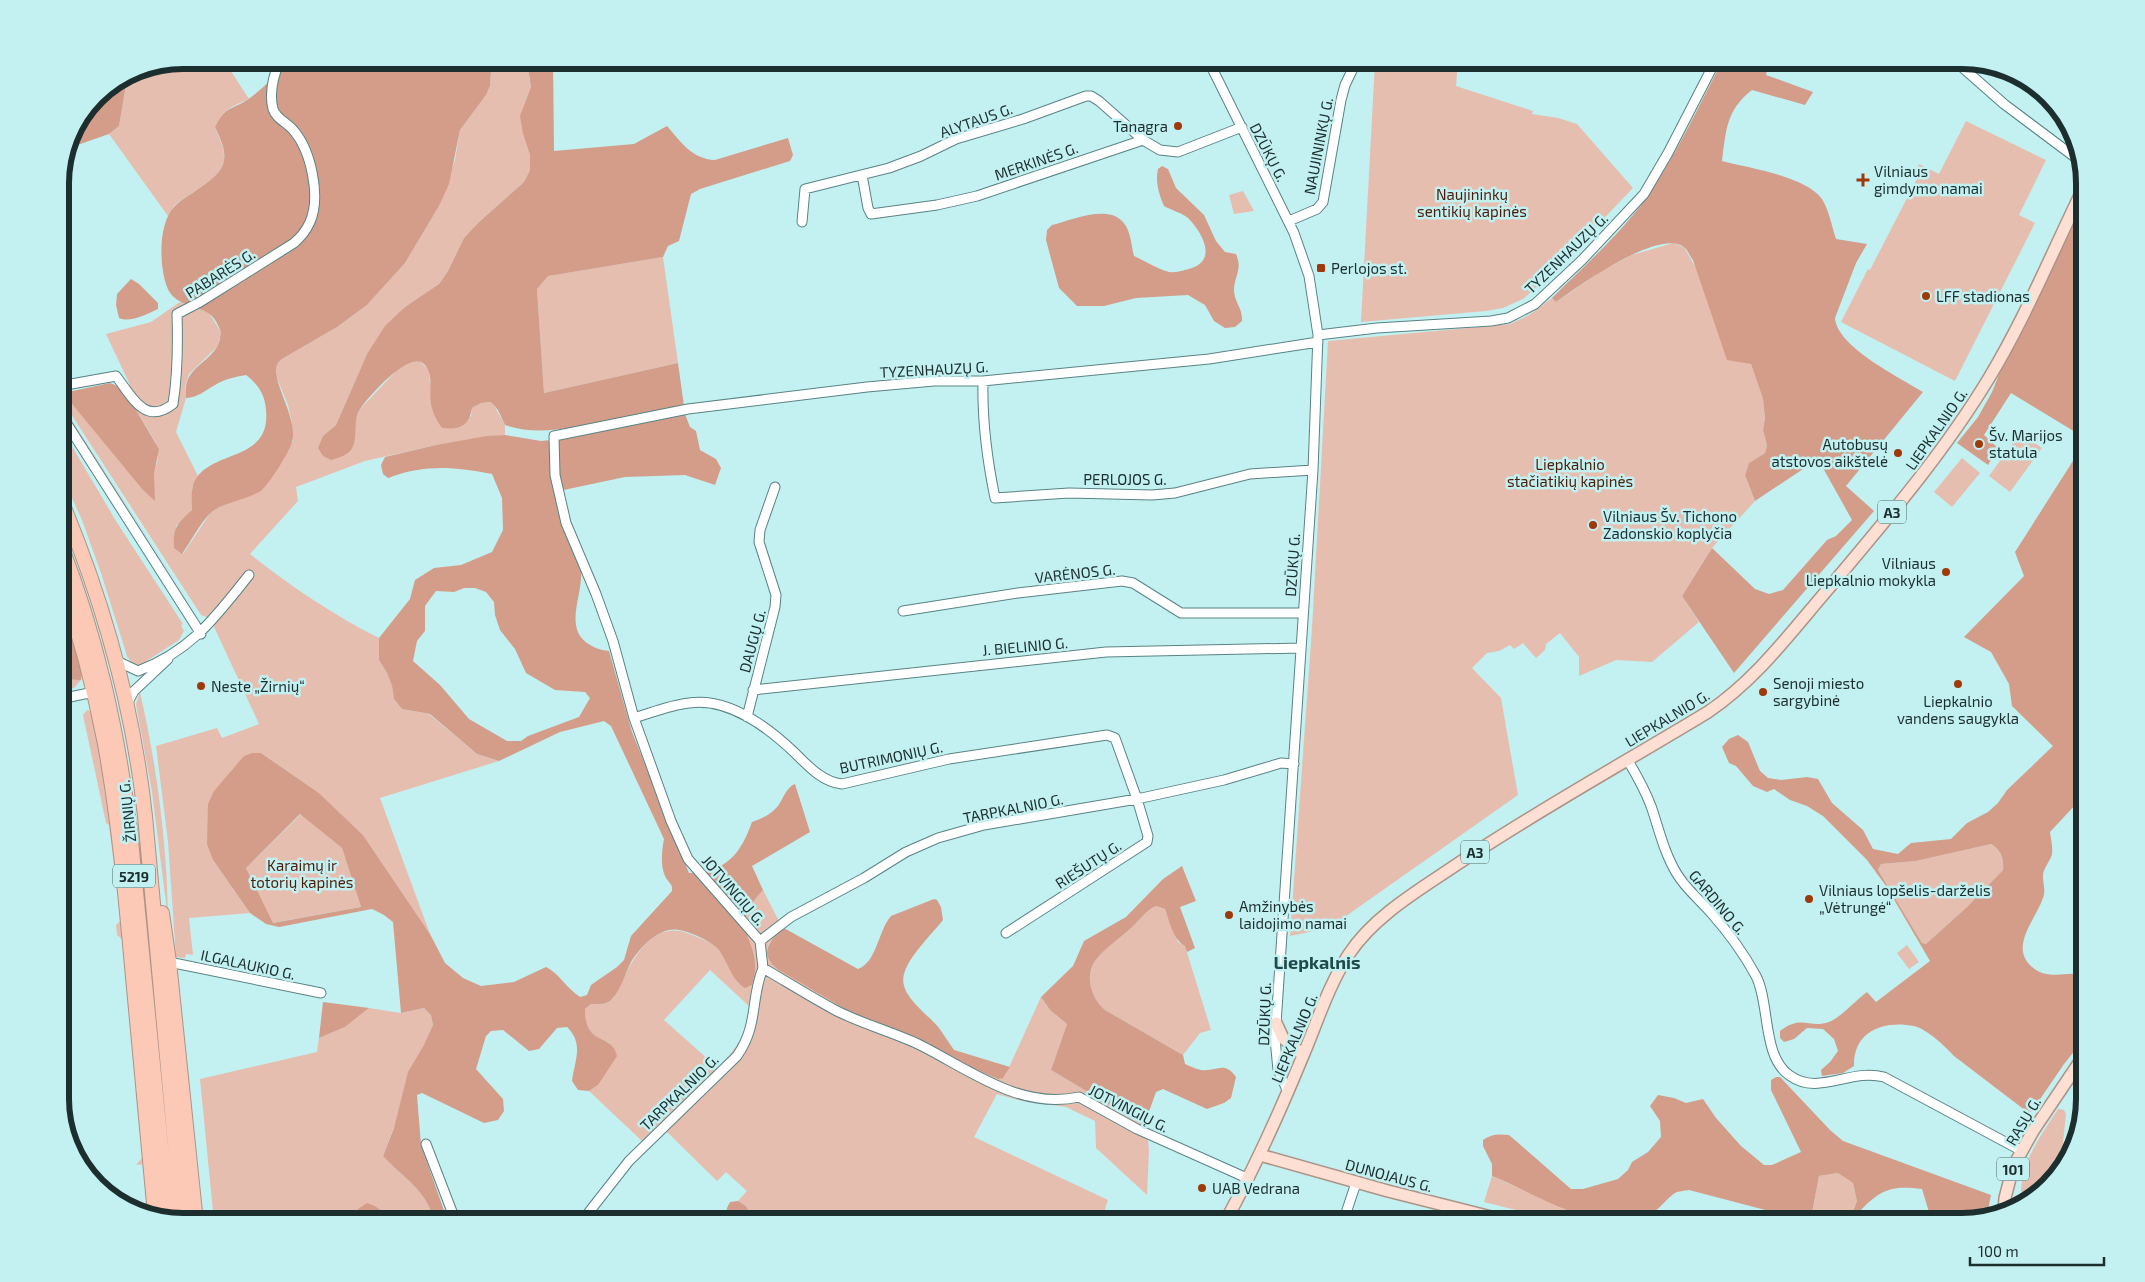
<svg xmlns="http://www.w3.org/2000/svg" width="2145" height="1282" viewBox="0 0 2145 1282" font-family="'Exo 2',sans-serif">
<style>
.green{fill:#e6beaf;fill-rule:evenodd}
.forest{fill:#d49d89;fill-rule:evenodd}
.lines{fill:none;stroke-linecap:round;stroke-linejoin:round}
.minor-casing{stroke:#598385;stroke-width:11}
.major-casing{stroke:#ad9387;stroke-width:14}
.highway-casing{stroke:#ad9387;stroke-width:16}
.minor{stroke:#fff;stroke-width:9}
.major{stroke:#fddfd3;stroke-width:11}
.highway{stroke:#fbc9b6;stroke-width:14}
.poi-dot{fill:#9e3909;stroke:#c3f0f1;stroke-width:2}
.labels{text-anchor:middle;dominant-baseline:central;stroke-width:5;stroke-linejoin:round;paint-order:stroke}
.shield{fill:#c3f0f1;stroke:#4f6869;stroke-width:1}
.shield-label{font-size:14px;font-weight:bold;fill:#1d2e2f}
.street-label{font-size:15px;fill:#1d2e2f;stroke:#c3f0f1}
.poi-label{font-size:15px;fill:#1d2e2f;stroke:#c3f0f1;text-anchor:start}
.park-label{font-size:15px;fill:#4e1c08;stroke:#c3f0f1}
.quarter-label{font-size:18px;font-weight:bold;fill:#20494b;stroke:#c3f0f1}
.rim{fill:none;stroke:#1d2e2f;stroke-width:6}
</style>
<rect width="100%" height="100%" fill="#c3f0f1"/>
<!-- green -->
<path class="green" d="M183 60H211L223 70 229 68 249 99C233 106 223 109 215 127 218 136 224 146 224 156 226 178 187 193 174 206 172 209 170 213 168 216L109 134 119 126 126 85V76L136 69Z
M488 60H524L529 74 531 88 526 100 523 134 530 155V170L524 182 478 223 464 238 448 271 439 284 405 307 367 354 336 425 323 436 354 440 355 422 360 409 397 370 409 363 419 361 429 369 430 383 471 417 472 408 481 403 492 402 505 425V435L436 445 365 461 296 487 298 501 250 554C289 585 335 616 379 638V660L387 673 392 686 394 699 402 709 429 714 477 754 499 761 380 798 430 934 363 835 319 793 261 753 213 860 250 913 189 918 193 955 186 954 185 958 176 957 168 842 156 746 217 728 222 738 259 724 210 618 201 615 60 397V394L63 393 154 500V474L158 458 156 443 123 388 130 385 106 334 151 322 180 302 209 313 221 332 218 346 189 374 185 388 186 398 176 432 198 476 192 488V510L176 526 183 554 211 512 228 503 263 489 293 441 292 423 288 405 276 376V365L282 359 337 327 367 305 405 263 439 206 455 160 460 130 486 95 490 86 491 71Z
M1377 60H1458L1456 86 1533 111 1532 114 1558 118 1577 124 1633 188 1546 279 1523 299 1503 308 1486 311 1361 322 1375 62Z
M1966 121 2046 160 2019 215 2035 223 1955 381 1841 322 1868 269 1870 270 1920 173 1916 170 1919 164 1939 174Z
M1243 191 1254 211 1234 214 1229 195Z
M1673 243 1684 247 1751 364 1763 399 1765 418 1763 430 1767 444 1765 453 1749 463 1745 475 1755 501 1712 548 1682 596 1699 622 1652 662 1616 660 1579 676V657L1560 633 1546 644 1545 650 1536 658 1523 643 1514 649 1510 645 1499 651 1487 653 1472 668 1501 698 1518 795 1329 928 1290 936 1312 628 1328 341 1510 324 1529 315 1552 298 1556 302 1603 270 1632 255Z
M663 257 678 363 544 393 537 289 547 276Z
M60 402 194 610 60 404Z
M60 426 116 521 183 624 181 625 184 631 179 640 139 666 133 665 127 656 101 573 82 520 60 472Z
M2020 433 2042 448 2010 492 1989 476Z
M1962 458 1980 473 1952 507 1934 492Z
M60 670C66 680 71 680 81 680L74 688 60 691Z
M140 692C157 767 167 842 168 919L152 792 136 704Z
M87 710 92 712C121 861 131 1013 145 1164L136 1165 144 1156 123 940 117 935 116 925 121 920 109 825 106 823 83 715Z
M301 814 342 848 361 907 272 923 246 868Z
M1991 844C2001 850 2004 858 2003 870L1967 907 1926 944 1922 943 1878 870 1881 864 1916 861Z
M763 890 782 927 769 943 767 950 846 1009 930 1046 958 1063 998 1079 1006 1074 1041 997 1050 1010 1067 1024 1051 1070 1147 1127 1149 1151 1147 1195 1096 1148 1095 1121 1066 1107 1022 1101 997 1094 974 1137 1108 1200 1101 1222H755L746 1206 738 1201 747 1191 726 1172 717 1181 659 1124 642 1141 589 1091 598 1085 610 1043C592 1036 585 1031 585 1009L591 1004C598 1004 607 1005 612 999 617 994 620 985 623 979 637 952 655 920 690 934 699 938 710 941 717 948 726 957 731 973 739 984L748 938 744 929 745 914 751 903ZM710 970 750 1007C746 1036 737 1047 718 1068L664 1020Z
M1156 906 1165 909 1178 942 1185 946 1211 1030 1200 1033 1183 1055 1105 1010C1092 999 1084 977 1095 961 1104 949 1119 939 1130 929 1139 921 1145 911 1156 906Z
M1907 945 1919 962 1909 969 1897 953Z
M369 1008 401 1013 424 1008 431 1015 433 1025 383 1156C401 1176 429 1192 433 1220L431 1222H399L375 1206 358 1209 354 1222H214L200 1079 317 1052 319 1038 345 1027Z
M2085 1072V1099L2070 1153 2078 1080Z
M2058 1109 2064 1110 2066 1114 2062 1152 2070 1153C2067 1167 2039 1195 2024 1194L2021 1191C2022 1160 2042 1134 2058 1109Z
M1838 1173 1853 1183 1857 1201 1849 1222H1814L1812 1213 1819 1176Z
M1492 1176 1585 1217H1640L1658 1210 1654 1222H1564L1484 1202Z"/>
<!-- forest -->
<path class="forest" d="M211 60H232L229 68 223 70Z
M292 60H488L491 71 490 86 486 95 460 130 449 184 439 206 405 263 367 305 337 327 282 359C280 361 278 362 277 365 270 379 299 419 292 442 290 451 269 484 262 490 248 500 228 501 213 511 203 518 190 543 182 554L174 548C173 527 177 524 192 510 192 498 190 487 197 477 217 450 271 460 266 410 265 395 258 384 246 375 235 377 224 379 215 385 204 391 199 397 186 398 183 368 204 367 217 347 220 343 220 336 221 332 218 325 215 317 208 313 194 305 174 305 167 287 159 266 158 222 175 206 188 193 222 179 224 160 226 149 219 136 215 127 225 105 234 110 250 98 265 87 278 72 292 60Z
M524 60H553L554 151 634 144 667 126C681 142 692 159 715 160L788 138 793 155 790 161 700 189 691 194 679 241 668 246 663 257 548 276 537 289 544 393 678 363 684 406C659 411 633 416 608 420 575 427 538 437 505 425L498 410 491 402 481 403 472 408C469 426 460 430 442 428 437 421 433 414 431 404 429 392 434 373 424 364 409 350 368 397 360 409 352 422 359 439 351 450 346 456 338 458 331 460L323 456 318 448 323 436 336 425 367 354 385 326 405 307 439 284 448 271 464 238 478 223 524 182 530 170V155L523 134 520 116 531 87 529 74Z
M1723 60H1769L1766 75 1813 92 1805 105 1752 90C1726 110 1726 131 1722 161 1748 168 1806 176 1822 199 1829 210 1832 227 1836 239L1867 244 1856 263 1835 318C1837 347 1899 377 1923 392L1846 486 1874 511 1734 673 1682 596 1712 548 1755 589 1769 594 1783 590 1827 540 1836 536 1852 520 1818 459 1755 501 1745 475 1749 463 1765 453 1767 445 1763 430 1765 418 1763 399 1751 364 1727 360 1693 260C1690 257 1688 250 1684 247 1659 228 1577 287 1556 302L1552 298C1583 267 1618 236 1644 201 1675 158 1698 107 1723 60Z
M126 76V85L119 126 109 134 66 149 69 136 96 96Z
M1162 166 1168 169 1176 188 1204 215 1216 241 1225 252 1236 254C1243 270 1234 276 1234 290 1234 302 1243 308 1242 321L1235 327 1225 328 1214 321 1205 305 1188 295 1136 298 1104 306H1077L1059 288 1046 240 1047 230 1052 225C1071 220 1108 204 1123 222 1131 231 1131 245 1134 256 1145 261 1158 269 1169 272 1178 273 1184 270 1192 268 1218 259 1201 231 1188 218 1182 213 1171 210 1164 206 1159 194 1155 182 1158 169Z
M2074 222 2085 258V438L2011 393 1984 435 1998 448 1988 465 1957 443 1978 417 1992 392 2002 367Z
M131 279 139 284 158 303V309C148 314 129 323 119 318L116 305 117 294Z
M110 383 123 388 159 449 154 474 155 501 143 490 63 393Z
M685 414 690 427 696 431 700 450 716 459 721 468 715 485 685 475 625 477 554 492 581 572C583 594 564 627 587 643 595 648 599 650 609 651L632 732 689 873C726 872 740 855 752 822 761 819 770 815 777 807 783 800 786 787 795 784L810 832 752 866 763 890C722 933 767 940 752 985L745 988C730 979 728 960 717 948 708 940 691 932 679 930 660 926 640 947 631 962 625 973 621 990 612 999 607 1005 598 1004 591 1004L585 1009C585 1048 611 1031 617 1056L598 1085 589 1091 578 1090 572 1081C575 1059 584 1044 567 1027L557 1028 539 1049 529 1051 503 1030 491 1031 486 1036 476 1069 503 1099 504 1111 498 1120 484 1123 422 1093 417 1095 421 1145 448 1222H431L433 1220C429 1192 401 1176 383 1156L394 1128 408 1072 424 1045 433 1025 431 1015 424 1008 401 1013 393 922 384 915 372 909 279 927 266 924 250 913 213 860 207 844 208 804 214 791 244 756 252 753H261L319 793 363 835 430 934 445 963 463 978 481 986 514 982 546 967C559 973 566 988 580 997L587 995 591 985 617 967 624 960 631 936 672 891C673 883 668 883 665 876 660 865 662 850 664 839L611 726 604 721 560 732 499 761 477 754 430 714 402 709 394 699 392 686 387 673 379 660V638L410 599 415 580 434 568 461 565 492 552 503 530 502 498 492 474C454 467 426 464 388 478L383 474 381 465 385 457 436 445 487 436 505 435 541 441 560 439ZM464 588H475L486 592 494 602 495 615 500 630 515 649 526 673 555 690 585 692 590 698 579 717 528 736 521 741H507L469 719 440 685 413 661 417 641 425 631V606L436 591 454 592ZM300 814 342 848 361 907 273 923 246 868Z
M2085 442V801L2077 803 2050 832C2051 839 2053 848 2052 854 2050 862 2043 868 2043 876 2043 884 2046 891 2043 898 2035 921 2006 950 2036 970 2050 979 2069 972 2085 974V1038L2064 1064 2030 1114 1954 1056C1946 1047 1927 1029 1914 1026 1884 1020 1853 1031 1854 1066L1843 1073 1822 1076 1821 1070 1830 1062 1838 1051 1834 1039 1823 1029 1807 1028 1794 1039 1784 1042 1780 1038V1031C1802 1014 1809 1029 1829 1022 1840 1018 1856 1000 1867 992L1876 1002 1930 961 1886 886 1867 860 1823 816 1807 806 1790 800 1774 789 1767 792 1753 786 1736 766 1729 763 1722 747 1729 739 1738 735 1748 742 1760 771 1768 778 1781 780 1807 777 1818 779 1832 803 1863 830 1873 849 1898 854 1911 843 1951 839 1967 823 1988 812 1998 803 2007 790 2053 746 2012 706 2009 684 1991 652 1964 637 2024 576 2015 552ZM1991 844C2001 850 2004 858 2003 870L1967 907 1926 944 1922 943 1878 870 1881 864 1916 861Z
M60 599C66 619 85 661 81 680 71 680 66 680 60 670Z
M1182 866 1196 901 1180 907 1195 948 1187 952 1185 946C1172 938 1170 922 1165 909L1156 906C1145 911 1139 921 1130 929 1119 939 1104 949 1095 961 1084 977 1092 999 1105 1010L1183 1055 1185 1064C1190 1066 1196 1069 1201 1070 1217 1072 1224 1060 1236 1077L1231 1098 1224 1103 1207 1109 1163 1089 1156 1092 1146 1120 1147 1127 1051 1070 1067 1024 1050 1010 1041 997 1073 966 1084 941 1126 917 1163 879Z
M934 899 937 900 941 907 943 920C931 935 909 956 904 974 898 995 927 1013 939 1028 944 1035 949 1043 954 1050L1010 1067 1003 1078 998 1079 958 1063 930 1046 845 1009 779 970C758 955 769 942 782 927L858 969C877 962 878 931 891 916Z
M323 1002 369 1008 345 1027 319 1038Z
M1776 1077H1780L1830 1130 1843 1141 1991 1195 1987 1215 1962 1222H1932L1922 1189C1890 1185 1880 1190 1858 1213V1222H1849L1857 1201 1853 1183 1838 1173 1819 1176 1812 1213 1814 1222H1777L1773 1212 1689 1190C1685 1191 1678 1191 1675 1193 1661 1203 1660 1212 1641 1217 1587 1231 1540 1195 1492 1176V1164L1483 1146V1140C1492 1134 1498 1134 1509 1135L1571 1189H1583L1618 1179 1628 1170 1632 1162 1648 1152 1661 1137 1660 1121 1650 1106 1658 1095 1674 1098 1686 1103 1703 1099 1716 1118 1741 1146 1764 1165H1772L1801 1152 1771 1090V1080Z
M738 1201 746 1206 755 1222H725L727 1208 730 1202Z
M367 1203 375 1206 399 1222H354L358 1209Z"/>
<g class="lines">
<!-- minor casing -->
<g class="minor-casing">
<path id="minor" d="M1208 60 1294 233 1309 276 1318 335 1313 470 1275 1039 1278 1070 1288 1092
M1954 60 2004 104 2080 161
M862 175 868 208 871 214 937 205 977 196 1143 140 1160 150 1178 152 1242 127
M1289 221 1317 209 1323 202 1341 100 1345 85 1357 60
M802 222 805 189 889 168 921 156 956 139 1023 119 1086 96H1091L1099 101 1143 140
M1318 335 1377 328 1491 321 1508 318 1535 304 1582 260 1644 194 1668 153 1716 60
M983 381C982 421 987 459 995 498L1069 493 1152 495 1175 493 1250 474 1313 470
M60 386 116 376C132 397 145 426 173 404 178 373 178 345 177 314L200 302 294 243C301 237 306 231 310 222 321 197 311 151 294 131 288 123 276 119 273 109 269 93 274 74 280 60
M60 413 201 634
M903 611 1018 593 1122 581 1133 583 1181 613H1303
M117 661 138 671C191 651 215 618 249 575
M753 690 1106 652 1301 648
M60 699 94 692
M127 704 134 691 168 659
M747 717 775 607 776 595 759 542 760 530 775 487
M634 718C651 713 670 705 689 703 728 697 769 728 796 754 809 767 823 782 842 784L949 759 1107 735 1115 738 1137 799 1148 836 1147 842 1006 933
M1627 759C1636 774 1645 790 1651 806 1659 829 1664 853 1677 874 1686 889 1700 900 1712 914 1728 932 1744 954 1756 976 1770 1003 1762 1056 1789 1075 1819 1097 1849 1068 1884 1077L2022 1151
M760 941 791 917 864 878 906 852 938 838 984 825 1137 799 1224 780 1281 763 1294 764
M169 962 321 993
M426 1144 456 1222
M1249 1179 1137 1129 1079 1097C1020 1110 970 1070 920 1045 893 1032 862 1024 835 1010 811 997 787 982 763 968L760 941 688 859 671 821 634 718 613 641 596 594 566 523 555 475 554 436 688 409 867 387 934 381H983L1209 359 1318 342
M1346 1216 1352 1218 1371 1216 1390 1222
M584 1222 589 1212 629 1161 737 1056C759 1024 750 1000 763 968
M1343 1222 1356 1183"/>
</g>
<!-- major casing -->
<g class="major-casing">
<path id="major" d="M1276 1023 1283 1038 1303 1055
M1260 1155 1388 1191 1511 1222
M2004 1211 2005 1198 2013 1167 2033 1131 2085 1054
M1225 1222C1254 1169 1279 1114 1302 1058 1317 1023 1328 986 1349 954 1374 916 1419 890 1456 865 1538 810 1624 763 1708 712 1757 679 1791 632 1829 588 1886 520 1943 454 1989 378 2026 317 2053 250 2085 185"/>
</g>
<!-- highway casing -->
<g class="highway-casing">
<path id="highway" d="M60 498C103 600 133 705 145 816L182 1222
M60 543C97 638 117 728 130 830L168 1218
M60 576C79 631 94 687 105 744 119 821 126 899 133 977 141 1056 148 1135 155 1214
M162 913 169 962 196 1222"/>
</g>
<!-- minor -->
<use href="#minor" class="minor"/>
<!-- major -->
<use href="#major" class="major"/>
<!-- highway -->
<use href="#highway" class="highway"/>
</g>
<!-- markers -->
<g class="poi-dot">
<circle cx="1178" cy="126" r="5"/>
<path d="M1860.5 172.5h5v5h5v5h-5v5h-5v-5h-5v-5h5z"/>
<rect x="1316" y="263" width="10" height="10" rx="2.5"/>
<circle cx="1926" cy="296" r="5"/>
<circle cx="1979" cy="444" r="5"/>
<circle cx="1898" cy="453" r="5"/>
<circle cx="1593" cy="525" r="5"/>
<circle cx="1946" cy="572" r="5"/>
<circle cx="1958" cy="684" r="5"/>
<circle cx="201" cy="686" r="5"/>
<circle cx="1763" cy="692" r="5"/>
<circle cx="1809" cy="899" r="5"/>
<circle cx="1229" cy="915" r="5"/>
<circle cx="1202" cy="1188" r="5"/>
</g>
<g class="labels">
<!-- shield labels -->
<g class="shield">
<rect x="1878" y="500.5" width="28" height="23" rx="4"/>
<rect x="1461" y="840.5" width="28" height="23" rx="4"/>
<rect x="113" y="864.5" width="42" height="23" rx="4"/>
<rect x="1997" y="1157.5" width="32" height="23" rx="4"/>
</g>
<g class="shield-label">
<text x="1892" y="512">A3</text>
<text x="1475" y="852">A3</text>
<text x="134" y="876">5219</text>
<text x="2013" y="1169">101</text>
</g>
<!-- street labels -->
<g class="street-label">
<text transform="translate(976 120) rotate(-19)">ALYTAUS G.</text>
<text transform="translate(1318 146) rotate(-79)">NAUJININKŲ G.</text>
<text transform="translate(1269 152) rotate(63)">DZŪKŲ G.</text>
<text transform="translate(1036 161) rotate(-19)">MERKINĖS G.</text>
<text transform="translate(1566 253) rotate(-44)">TYZENHAUZŲ G.</text>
<text transform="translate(220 273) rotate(-32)">PABARĖS G.</text>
<text transform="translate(934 369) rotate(-3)">TYZENHAUZŲ G.</text>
<text transform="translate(1936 429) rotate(-55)">LIEPKALNIO G.</text>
<text x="1125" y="479">PERLOJOS G.</text>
<text transform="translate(1292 565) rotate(-86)">DZŪKŲ G.</text>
<text transform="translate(1075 573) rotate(-6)">VARĖNOS G.</text>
<text transform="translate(752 641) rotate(-75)">DAUGŲ G.</text>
<text transform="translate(1025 646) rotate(-5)">J. BIELINIO G.</text>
<text transform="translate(1667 718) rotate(-31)">LIEPKALNIO G.</text>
<text transform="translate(891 757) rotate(-12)">BUTRIMONIŲ G.</text>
<text transform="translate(1013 808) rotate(-11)">TARPKALNIO G.</text>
<text transform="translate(127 811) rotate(-96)">ŽIRNIŲ G.</text>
<text transform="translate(1088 864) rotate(-33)">RIEŠUTŲ G.</text>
<text transform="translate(734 890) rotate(49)">JOTVINGIŲ G.</text>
<text transform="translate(1718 902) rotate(50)">GARDINO G.</text>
<text transform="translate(248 964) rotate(12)">ILGALAUKIO G.</text>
<text transform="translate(1264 1014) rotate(-88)">DZŪKŲ G.</text>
<text transform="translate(1294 1038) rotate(-67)">LIEPKALNIO G.</text>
<text transform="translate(679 1092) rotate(-44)">TARPKALNIO G.</text>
<text transform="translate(1129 1108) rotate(27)">JOTVINGIŲ G.</text>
<text transform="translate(2023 1121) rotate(-59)">RASŲ G.</text>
<text transform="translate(1389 1175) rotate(15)">DUNOJAUS G.</text>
</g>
<!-- poi labels -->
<g class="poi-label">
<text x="1168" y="126" text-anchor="end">Tanagra</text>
<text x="1874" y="171">Vilniaus<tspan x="1874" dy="17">gimdymo namai</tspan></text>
<text x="1331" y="268">Perlojos st.</text>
<text x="1936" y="296">LFF stadionas</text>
<text x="1989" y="435">Šv. Marijos<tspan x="1989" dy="17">statula</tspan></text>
<text x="1888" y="444" text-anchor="end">Autobusų<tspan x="1888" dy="17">atstovos aikštelė</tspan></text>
<text x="1603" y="516">Vilniaus Šv. Tichono<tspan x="1603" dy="17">Zadonskio koplyčia</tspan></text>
<text x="1936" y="563" text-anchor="end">Vilniaus<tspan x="1936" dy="17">Liepkalnio mokykla</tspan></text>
<text x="1773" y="683">Senoji miesto<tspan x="1773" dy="17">sargybinė</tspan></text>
<text x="211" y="686">Neste „Žirnių“</text>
<text x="1958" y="701" text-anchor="middle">Liepkalnio<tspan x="1958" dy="17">vandens saugykla</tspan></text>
<text x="1819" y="890">Vilniaus lopšelis-darželis<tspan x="1819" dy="17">„Vėtrungė“</tspan></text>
<text x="1239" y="906">Amžinybės<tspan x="1239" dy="17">laidojimo namai</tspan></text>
<text x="1212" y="1188">UAB Vedrana</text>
</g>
<!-- park labels -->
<g class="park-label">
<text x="1472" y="194">Naujininkų<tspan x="1472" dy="17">sentikių kapinės</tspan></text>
<text x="1570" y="464">Liepkalnio<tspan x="1570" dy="17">stačiatikių kapinės</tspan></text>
<text x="302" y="865">Karaimų ir<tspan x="302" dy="17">totorių kapinės</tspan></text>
</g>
<!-- quarter labels -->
<g class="quarter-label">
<text x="1317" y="962">Liepkalnis</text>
</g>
</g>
<!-- crop -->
<path d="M0 0H2145V1282H0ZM183 69H1962A114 114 0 0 1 2076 183V1099A114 114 0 0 1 1962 1213H183A114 114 0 0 1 69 1099V183A114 114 0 0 1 183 69Z" fill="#c3f0f1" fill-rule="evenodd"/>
<path class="rim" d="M183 69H1962A114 114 0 0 1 2076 183V1099A114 114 0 0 1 1962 1213H183A114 114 0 0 1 69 1099V183A114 114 0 0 1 183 69Z"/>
<!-- scale -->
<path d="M1970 1257v8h134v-8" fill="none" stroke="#1d2e2f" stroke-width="2.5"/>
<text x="1978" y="1257" font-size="15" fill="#1d2e2f" stroke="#c3f0f1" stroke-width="4" paint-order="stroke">100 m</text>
</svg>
